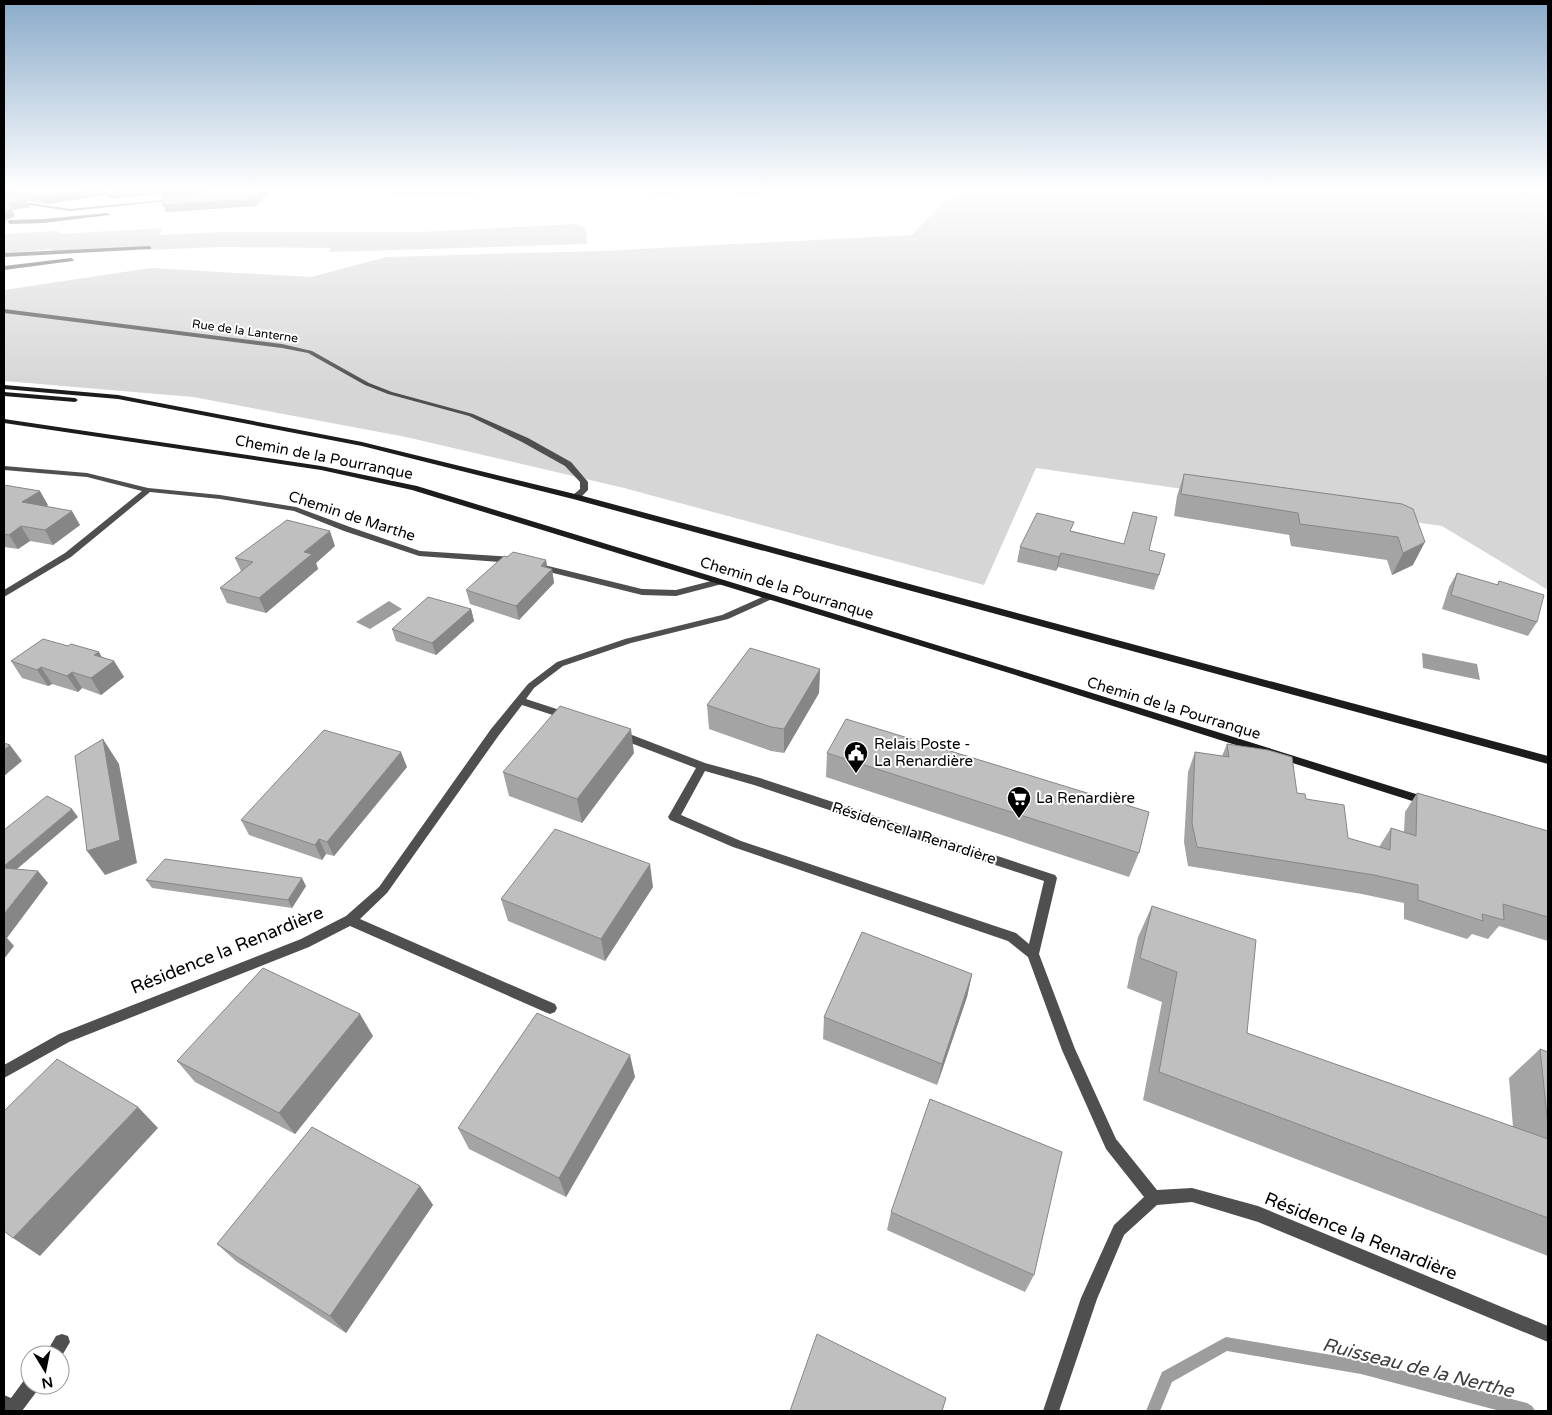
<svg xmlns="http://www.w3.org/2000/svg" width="1552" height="1415" viewBox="0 0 1552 1415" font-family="'Varela Round',sans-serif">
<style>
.green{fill:#d6d6d6}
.water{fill:#9d9d9d}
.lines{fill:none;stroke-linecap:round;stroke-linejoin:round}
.stream{fill:#9d9d9d;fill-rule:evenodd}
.street{fill:#4f4f4f;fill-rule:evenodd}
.secondary{fill:#1c1c1c;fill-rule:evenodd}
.wall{fill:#a4a4a4;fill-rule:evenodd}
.shaded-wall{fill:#868686}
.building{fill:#bfbfbf;stroke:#868686}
.labels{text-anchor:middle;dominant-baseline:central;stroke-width:4;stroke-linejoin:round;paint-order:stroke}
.far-street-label{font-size:12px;fill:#000;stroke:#fff}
.street-label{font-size:15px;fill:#000;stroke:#fff}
.poi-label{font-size:15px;fill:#000;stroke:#fff;text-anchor:start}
.near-street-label{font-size:18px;fill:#000;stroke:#fff}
.near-water-label{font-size:19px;font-style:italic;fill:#3e3e3e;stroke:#fff}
</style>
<rect width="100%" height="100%" fill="#fff"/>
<!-- green -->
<path class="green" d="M968 188H1548V590L1442 526 1036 468 984 585 624 488 406 437 193 397 4 381V290L151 268 311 277 386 257 601 251 912 235 944 202Z
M577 224 586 229 587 244 329 252 331 248 220 247 148 250 150 246 51 252 53 249 4 253V234L57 231 63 234 78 233 163 228 159 235 223 232H422Z"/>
<!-- water -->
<path class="water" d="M389 601 402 609 370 629 356 622Z
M1422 653 1477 664 1480 680 1423 668Z"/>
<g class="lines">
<!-- stream -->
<path class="stream" d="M1226 1337 1361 1360 1527 1403 1532 1406 1535 1411H1500L1361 1374 1227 1351 1172 1382 1160 1411H1146L1162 1372Z"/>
<!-- street -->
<path class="street" d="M4 199 70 209 174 199 176 200 70 211 4 201Z
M108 213 110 215 43 223 10 224 7 222 10 220 43 219Z
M149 246 151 247V249L4 257V253Z
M71 258 74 260 73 261 4 270V266Z
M4 309 282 344 312 351 369 383 392 392 473 414 528 438 571 462 588 482V490L579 499H573V495L580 489V482L565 466 522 442 469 416 388 394 365 385 308 353 282 348 4 313Z
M4 466 87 473 148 488 220 495 296 507 350 527 420 551 514 557 518 560 514 563 419 556 344 531 294 511 220 499 150 492 71 557 4 597V590L65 553 142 491 87 477 4 470Z
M540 564 642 589 676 590 719 579 723 582 722 584 676 596 642 595 537 569 536 567 537 565Z
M769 594 773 597 772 599 728 619 631 643 563 666 534 688 526 699 572 714 573 716 572 718 568 720 522 705 499 735 387 893 360 919 555 1004 557 1008 555 1012 550 1014 545 1012 350 926 309 947 69 1042 4 1078V1065L59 1034 301 939 346 916 379 887 491 729 528 684 557 662 625 639 722 615Z
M619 730 705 763 760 778 1055 875 1057 878 1039 954 1075 1049 1116 1139 1157 1190 1192 1188 1258 1206 1548 1326V1342L1258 1222 1192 1202 1157 1205 1124 1235 1097 1299 1059 1411H1043L1081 1298 1114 1225 1144 1197 1106 1149 1062 1050 1028 957 1008 941 733 847 670 820 668 817 696 768 615 737 614 734ZM705 771 754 785 1044 881 1029 944 1016 933 741 841 681 815Z
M62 1334 68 1336 70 1342 60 1359V1355H45L56 1336Z
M30 1377V1385H39L37 1391 22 1411H4V1395L11 1398 25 1379Z"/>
<!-- secondary -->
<path class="secondary" d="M4 385 118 395 362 442 579 495 1548 756V764L573 499 362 446 118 399 4 389Z
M4 392 75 398 78 400 75 402 4 396Z
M4 419 321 466 417 486 1015 669 1432 799 1433 802 1432 805 1428 806 1009 673 412 490 321 470 4 423Z"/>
</g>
<!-- wall -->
<path class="wall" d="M4 188H272L256 206 166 212 163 205V197L162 194 109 199 107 195 47 204 27 201 30 207 12 210 15 216 6 220 4 226ZM17 195 19 199 7 197Z
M392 188H480L479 193 394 197Z
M648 188H763V193L737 194 736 190 682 189V193L651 194V191H648Z
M1184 474 1402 504 1413 565 1392 575 1387 560 1291 546 1289 535 1174 516 1177 496Z
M4 485 48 505 46 506 80 525 53 545 30 541 18 549 4 547Z
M1072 531 1149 550 1159 575 1154 590 1058 567 1056 571 1017 562 1020 547Z
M335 546 316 563 318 569 266 613 227 603 220 588 241 571 235 558Z
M507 557 546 560 547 568 552 569 554 583 519 620 470 604 466 590Z
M1457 573 1497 585 1499 581 1537 622 1528 636 1442 609 1449 587Z
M471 609 474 621 436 655 396 641 392 629Z
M102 657 114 661 124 677 101 695 82 688 78 692 52 684 48 686 22 678 11 661Z
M820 669 819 693 784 753 771 751 709 729 707 705Z
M1227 744 1306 799 1348 838 1379 847 1391 828 1404 832 1405 812 1417 793 1548 831V941L1499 926 1488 939 1472 934 1467 939 1404 919V903L1362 894 1188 866 1184 842 1188 772 1195 752 1222 756Z
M634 753 582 823 509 796 503 772Z
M827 753 1139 853 1129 877 826 777Z
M407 767 334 856 326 854 322 860 249 835 241 820Z
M146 880 306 886 292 908 152 888Z
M653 887 605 961 508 921 501 899Z
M1152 906 1247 1033 1513 1127 1509 1078 1540 1049 1548 1052V1256L1143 1100 1162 1002 1127 988 1138 937Z
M972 974 967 997 937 1085 823 1039 824 1017Z
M373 1036 295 1134 195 1082 177 1061Z
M635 1077 566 1197 469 1149 458 1128Z
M420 1186 433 1205 346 1333 237 1262 217 1244Z
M891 1212 1034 1275 1025 1292 887 1230Z"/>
<!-- shaded-wall -->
<path class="shaded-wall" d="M11 188H48L16 192 17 195 4 197V190Z
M101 188H205L207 194 164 198 162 194 109 199 107 195 47 204 44 197Z
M263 188H272L256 206 166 212 163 205Z
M27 200 30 207 12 210 15 216 6 220 4 226V212L9 203Z
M40 491 48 505 31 516 22 502Z
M72 511 80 525 53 545 45 530Z
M21 526 30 541 18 549 9 535Z
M330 531 335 546 316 563 318 569 266 613 259 598 304 552Z
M1425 542 1413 565 1392 575 1403 553Z
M1061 553 1058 567 1056 571 1059 557Z
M546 560 548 573 552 569 554 583 519 620 516 606Z
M471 609 474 621 436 655 432 643Z
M99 652 107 666 114 661 124 677 101 695 91 678 94 655Z
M41 667 52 684 48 686 37 670Z
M820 669 819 693 784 753V729Z
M72 672 82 688 78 692 67 676Z
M631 729 634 753 582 823 577 799Z
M103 739 119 764 137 863 105 875 87 851Z
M10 745 22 761 4 776V750Z
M401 752 407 767 334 856 327 842Z
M72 809 78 817 10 875 4 868V866Z
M319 839 326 854 322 860 315 845Z
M650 864 653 887 605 961 601 939Z
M38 871 48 883 7 938 14 946 4 959V914Z
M302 878 306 886 292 908 288 900Z
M972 974 967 997 937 1085 942 1064Z
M360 1014 373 1036 295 1134 279 1113Z
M630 1055 635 1077 566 1197 559 1178Z
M138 1107 158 1128 40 1256 13 1238Z
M420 1186 433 1205 346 1333 330 1316Z"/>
<!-- building -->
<path class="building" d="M38 188H101L44 197 16 192Z
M107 188H145L106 192Z
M161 188H193L161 191Z
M205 188H263L253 199 163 205 162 197 208 192Z
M392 188H422L392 190Z
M4 196 27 200 9 203 12 209 4 212Z
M1184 474 1402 504 1413 509 1425 542 1403 553 1398 537 1300 524 1298 513 1181 494Z
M4 485 40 491 22 502 72 511 45 530 21 526 9 535 4 534Z
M1133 512 1157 517 1149 550 1165 554 1159 575 1061 553 1059 557 1020 547 1037 513 1074 522 1070 531 1124 544Z
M287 520 330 531 304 552 312 554 259 598 220 588 253 562 235 558Z
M513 552 546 560 541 566 552 569 516 606 466 590 504 556 507 557Z
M1457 573 1498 585 1499 581 1544 595 1537 622 1451 595Z
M428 597 471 609 432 643 392 629Z
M43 639 68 646 71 644 99 652 94 655 114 661 91 678 72 672 67 676 41 667 37 670 11 661Z
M750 648 820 669 784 729 771 727 707 705Z
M560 706 631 729 577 799 503 772Z
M846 719 1149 812 1139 853 827 753Z
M324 730 401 752 327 842 319 839 315 845 241 820Z
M103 739 120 840 87 851 75 756Z
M4 743 10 745 4 750Z
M1227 744 1268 750 1292 757 1297 793 1305 794 1306 799 1344 805 1348 838 1390 850 1391 828 1416 836 1417 793 1548 831V917L1503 904 1504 920 1482 914 1483 921 1418 900V885L1374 875 1197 847 1192 823 1195 752 1229 757Z
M47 796 72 809 4 866V830Z
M555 829 650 864 601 939 501 899Z
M165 859 302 878 288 900 146 880Z
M4 868 38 871 4 914Z
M1152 906 1256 940 1247 1033 1548 1139V1218L1159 1072 1177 972 1140 958Z
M862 932 972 974 942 1064 824 1017Z
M263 968 360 1014 279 1113 177 1061Z
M537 1013 630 1055 559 1178 458 1128Z
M1540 1049 1548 1052V1126Z
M57 1059 138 1107 13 1238 4 1231V1111Z
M930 1099 1062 1152 1034 1275 891 1212Z
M312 1127 420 1186 330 1316 217 1244Z
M817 1334 946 1398 942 1411H790Z"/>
<!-- sky -->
<linearGradient id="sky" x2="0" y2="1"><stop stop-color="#8aabca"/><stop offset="0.49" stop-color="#fff"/><stop offset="1" stop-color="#fff" stop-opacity="0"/></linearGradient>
<rect width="1552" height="386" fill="url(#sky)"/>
<!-- icons -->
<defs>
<g id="civic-pin" transform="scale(1.25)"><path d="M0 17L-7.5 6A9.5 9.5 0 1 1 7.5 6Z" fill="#000" stroke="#fff"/><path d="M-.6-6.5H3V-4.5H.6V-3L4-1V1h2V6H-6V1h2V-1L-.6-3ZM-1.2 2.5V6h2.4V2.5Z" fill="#fff"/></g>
<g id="supermarket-pin" transform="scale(1.25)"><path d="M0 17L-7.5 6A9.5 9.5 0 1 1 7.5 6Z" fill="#000" stroke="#fff"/><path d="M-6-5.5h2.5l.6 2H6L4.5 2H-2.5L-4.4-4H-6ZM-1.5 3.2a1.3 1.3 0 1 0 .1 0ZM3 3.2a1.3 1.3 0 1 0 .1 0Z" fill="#fff"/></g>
</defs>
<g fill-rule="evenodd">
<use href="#civic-pin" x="856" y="753"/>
<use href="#supermarket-pin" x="1019" y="798"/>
</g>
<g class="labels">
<!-- far-street labels -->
<g class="far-street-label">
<text transform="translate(245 331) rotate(8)">Rue de la Lanterne</text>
</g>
<!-- street labels -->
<g class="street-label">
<text transform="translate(324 457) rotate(11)">Chemin de la Pourranque</text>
<text transform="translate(352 516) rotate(18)">Chemin de Marthe</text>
<text transform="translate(787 588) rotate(17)">Chemin de la Pourranque</text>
<text transform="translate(1174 708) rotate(17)">Chemin de la Pourranque</text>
<text transform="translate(914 833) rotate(18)">Résidence la Renardière</text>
</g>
<!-- poi labels -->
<g class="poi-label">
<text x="874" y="744">Relais Poste -<tspan x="874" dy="17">La Renardière</tspan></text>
<text x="1036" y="798">La Renardière</text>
</g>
<!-- near-street labels -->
<g class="near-street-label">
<text transform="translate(227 950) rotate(-22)">Résidence la Renardière</text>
<text transform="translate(1361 1236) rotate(22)">Résidence la Renardière</text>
</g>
<!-- near-water labels -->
<g class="near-water-label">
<text transform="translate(1418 1368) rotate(14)">Ruisseau de la Nerthe</text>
</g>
</g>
<!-- border -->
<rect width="1552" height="1415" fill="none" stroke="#000000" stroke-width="10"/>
<!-- north arrow -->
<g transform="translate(45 1370) rotate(170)"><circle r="24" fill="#ffffff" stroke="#999999"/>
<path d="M0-4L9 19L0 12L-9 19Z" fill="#000000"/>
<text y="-8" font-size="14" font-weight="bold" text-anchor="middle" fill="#000000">N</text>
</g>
</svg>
